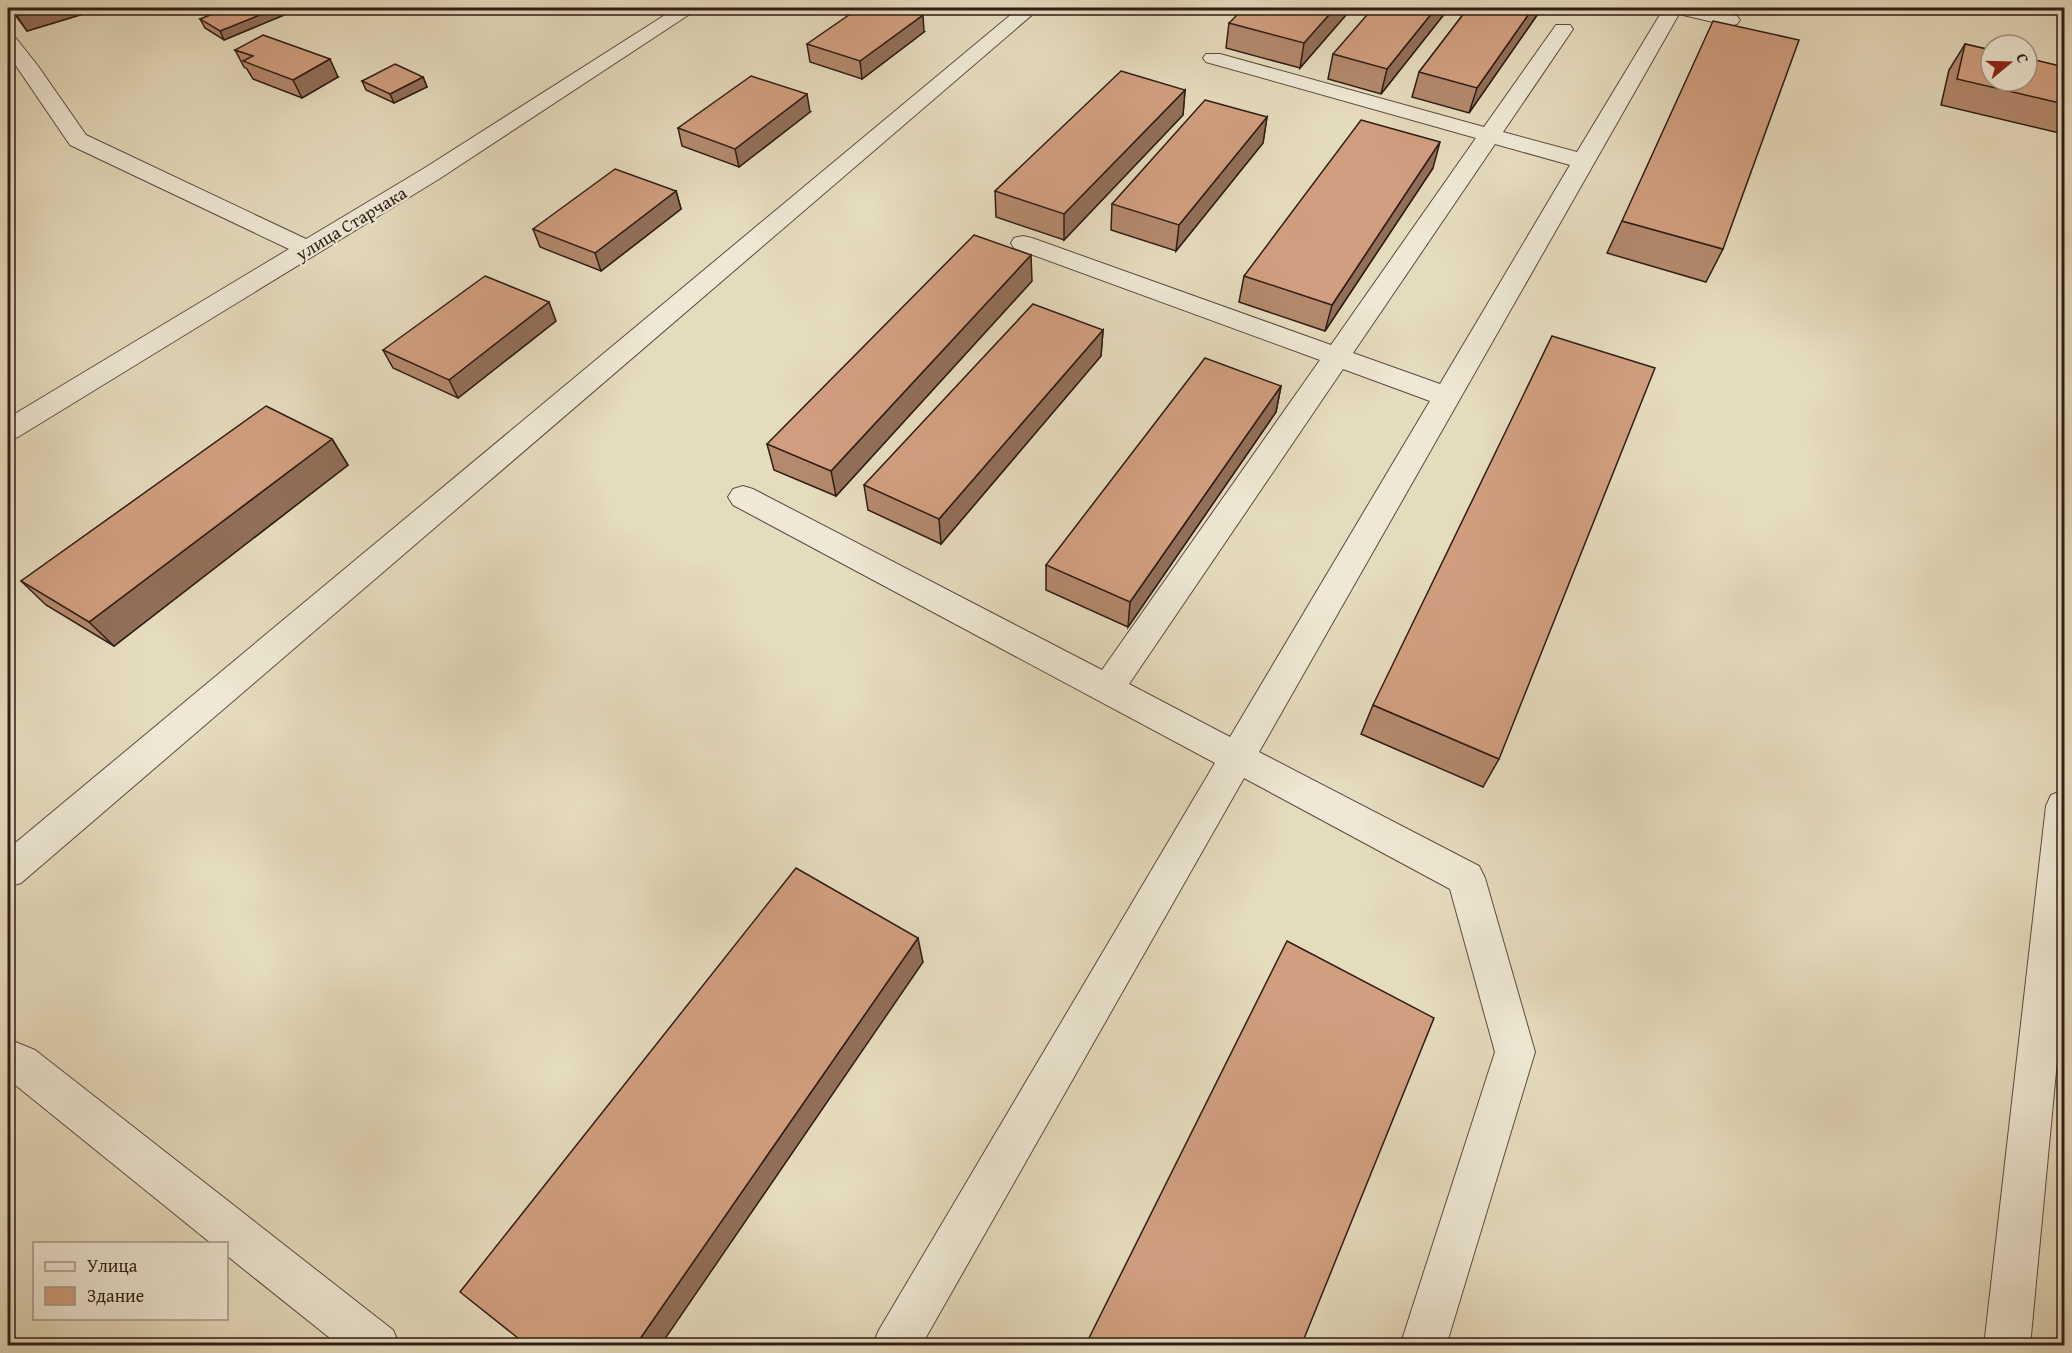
<svg xmlns="http://www.w3.org/2000/svg" width="2072" height="1353" viewBox="0 0 2072 1353" font-family="'Gentium Book Plus',serif">
<style>
.lines{fill:none;stroke-linecap:round;stroke-linejoin:round}
.minor-casing{stroke:#5c4c40;stroke-width:2}
.minor{fill:#eee8d4;fill-rule:evenodd}
.wall{fill:#b4896d;stroke:#2f1d16;stroke-width:1.5}
.shaded-wall{fill:#926f59;stroke:#2f1d16;stroke-width:1.5}
.building{fill:#d19f7f;stroke:#2f1d16;stroke-width:1.5}
.labels{text-anchor:middle;dominant-baseline:central;stroke-width:4.5;stroke-linejoin:round;paint-order:stroke}
.far-street-label{font-size:18px;fill:#2f1d16;stroke:#eee8d4}
</style>
<rect width="100%" height="100%" fill="#e5dbbd"/>
<filter id="stains"><feTurbulence type="fractalNoise" baseFrequency=".00333" numOctaves="4"/><feColorMatrix values="0 0 0 0 .2 0 0 0 0 .09 0 0 0 0 .02 0 0 0 .5 -.17"/></filter>
<radialGradient id="worn" r=".72"><stop offset=".6" stop-color="#630" stop-opacity="0"/><stop offset="1" stop-color="#630" stop-opacity=".3"/></radialGradient>
<g class="lines">
<!-- minor casing -->
<g class="minor-casing">
<path id="minor" d="M676 8H699L439 179 18 437 8 440V418L289 249 70 145 8 54V35L15 37 38 66 86 135 306 239 423 169Z
M1019 8H1040L21 883 8 887V849Z
M1664 8H1702L1737 16 1740 20 1737 24 1730 26 1679 14 1259 752 1479 866 1485 878 1535 1052 1446 1346H1400L1495 1052 1450 889 1244 778 921 1346H872L879 1330 1215 763 733 505 728 497 733 489 743 486 753 489 1102 670 1320 360 1014 248 1011 243 1014 238 1023 236 1032 238 1331 345 1476 138 1206 62 1203 58 1206 54H1220L1484 127 1556 25H1570L1573 29 1503 132 1577 152ZM1495 144 1570 165 1440 384 1353 353ZM1343 369 1430 401 1230 737 1129 684Z
M2064 790V987L2030 1346H1984L2046 806 2051 795Z
M8 1039 35 1050 393 1330 400 1346H340L226 1255V1244H212L8 1079Z"/>
</g>
<!-- minor -->
<use href="#minor" class="minor"/>
</g>
<!-- wall -->
<path class="wall" d="M10 8H103L27 31Z
M1352 8 1300 68 1226 48 1229 23Z
M1449 8 1381 94 1328 79 1333 54Z
M1468 8H1542L1469 113 1412 97 1419 72Z
M284 15 224 40 205 28 200 19Z
M924 32 862 79 810 62 807 44Z
M1965 44 2064 67V134L1941 105 1949 70Z
M235 50 338 77 302 98 253 79 247 69 244 67Z
M423 77 427 87 394 103 366 90 362 81Z
M1185 90 1183 115 1064 240 996 217 995 191Z
M810 112 739 167 682 146 678 128Z
M1267 117 1263 143 1176 251 1111 230 1112 204Z
M1433 168 1325 331 1239 302 1244 276Z
M676 191 681 209 601 271 540 247 533 229Z
M1622 221 1723 249 1706 282 1607 253Z
M1032 281 836 496 774 470 767 444Z
M556 321 458 398 393 368 383 350Z
M1103 330 1101 356 941 544 868 510 864 485Z
M1281 386 1276 412 1128 627 1046 590V565Z
M332 439 348 465 114 646 46 605 21 581Z
M1373 705 1499 759 1483 787 1361 734Z"/>
<!-- shaded-wall -->
<path class="shaded-wall" d="M34 8H103L27 31 15 13Z
M277 8H280L284 15 224 40 220 31Z
M1335 8H1352L1300 68 1304 43Z
M1436 8H1449L1381 94 1387 69Z
M1533 8H1542L1469 113 1477 88Z
M923 15 924 32 862 79 860 61Z
M330 59 338 77 302 98 293 80Z
M423 77 427 87 394 103 390 94Z
M1185 90 1183 115 1064 240V214Z
M807 94 810 112 739 167 735 149Z
M1267 117 1263 143 1176 251 1179 225Z
M1440 142 1433 168 1325 331 1332 305Z
M676 191 681 209 601 271 595 253Z
M1031 255 1032 281 836 496 831 471Z
M549 302 556 321 458 398 449 380Z
M1103 330 1101 356 941 544 939 519Z
M1281 386 1276 412 1128 627 1130 602Z
M332 439 348 465 114 646 89 622Z
M918 938 923 962 660 1346H635Z"/>
<!-- building -->
<path class="building" d="M11 8H34L15 13Z
M228 8H277L220 31 200 19Z
M859 8H899L923 15 860 61 807 44Z
M1244 8H1335L1304 43 1229 23Z
M1373 8H1436L1387 69 1333 54Z
M1468 8H1533L1477 88 1419 72Z
M1713 21 1799 40 1723 249 1622 221Z
M263 35 330 59 293 80 243 61 253 56 235 50Z
M1965 44 1991 50V81H2027V58L2064 67V104L1957 79Z
M395 64 423 77 390 94 362 81Z
M1121 71 1185 90 1064 214 995 191Z
M751 76 807 94 735 149 678 128Z
M1205 100 1267 117 1179 225 1112 204Z
M1361 120 1440 142 1332 305 1244 276Z
M615 169 676 191 595 253 533 229Z
M974 235 1031 255 831 471 767 444Z
M485 276 549 302 449 380 383 350Z
M1033 304 1103 330 939 519 864 485Z
M1552 336 1655 368 1499 759 1373 705Z
M1205 358 1281 386 1130 602 1046 565Z
M266 406 332 439 89 622 21 581Z
M796 868 918 938 635 1346H528L460 1292Z
M1287 941 1434 1018 1301 1346H1085Z"/>
<g class="labels">
<!-- far-street labels -->
<g class="far-street-label">
<text transform="translate(351 223) rotate(-31)">улица Старчака</text>
</g>
</g>
<!-- margin -->
<rect width="2072" height="1353" fill="none" stroke="#e5dbbd" stroke-width="30"/>
<rect x="9" y="9" width="2054" height="1335" fill="none" stroke="#2f1d16" stroke-width="3"/>
<rect x="15" y="15" width="2042" height="1323" fill="none" stroke="#2f1d16" stroke-width="1.5"/>
<!-- legend -->
<rect x="33" y="1242" width="195" height="78" fill="#eee8d4" stroke="#a29788" stroke-width="1.5"/>
<rect x="45" y="1262" width="30" height="9" fill="#eee8d4" stroke="#a29788" stroke-width="1.5"/>
<text x="87" y="1272" font-size="18" fill="#2f1d16">Улица</text>
<rect x="45" y="1287" width="30" height="18" fill="#d19f7f" stroke="#a29788" stroke-width="1.5"/>
<text x="87" y="1302" font-size="18" fill="#2f1d16">Здание</text>
<!-- north arrow -->
<g transform="translate(2009 63) rotate(71)"><circle r="28" fill="#eee8d4" stroke="#a29788" stroke-width="1.5"/>
<path d="M0-4.5L10 22L0 15L-10 22Z" fill="#8f2418"/>
<text y="-9" font-size="16" font-weight="bold" text-anchor="middle" fill="#2f1d16">С</text>
</g>
<rect width="100%" height="100%" filter="url(#stains)"/>
<rect width="100%" height="100%" fill="url(#worn)"/>
</svg>
